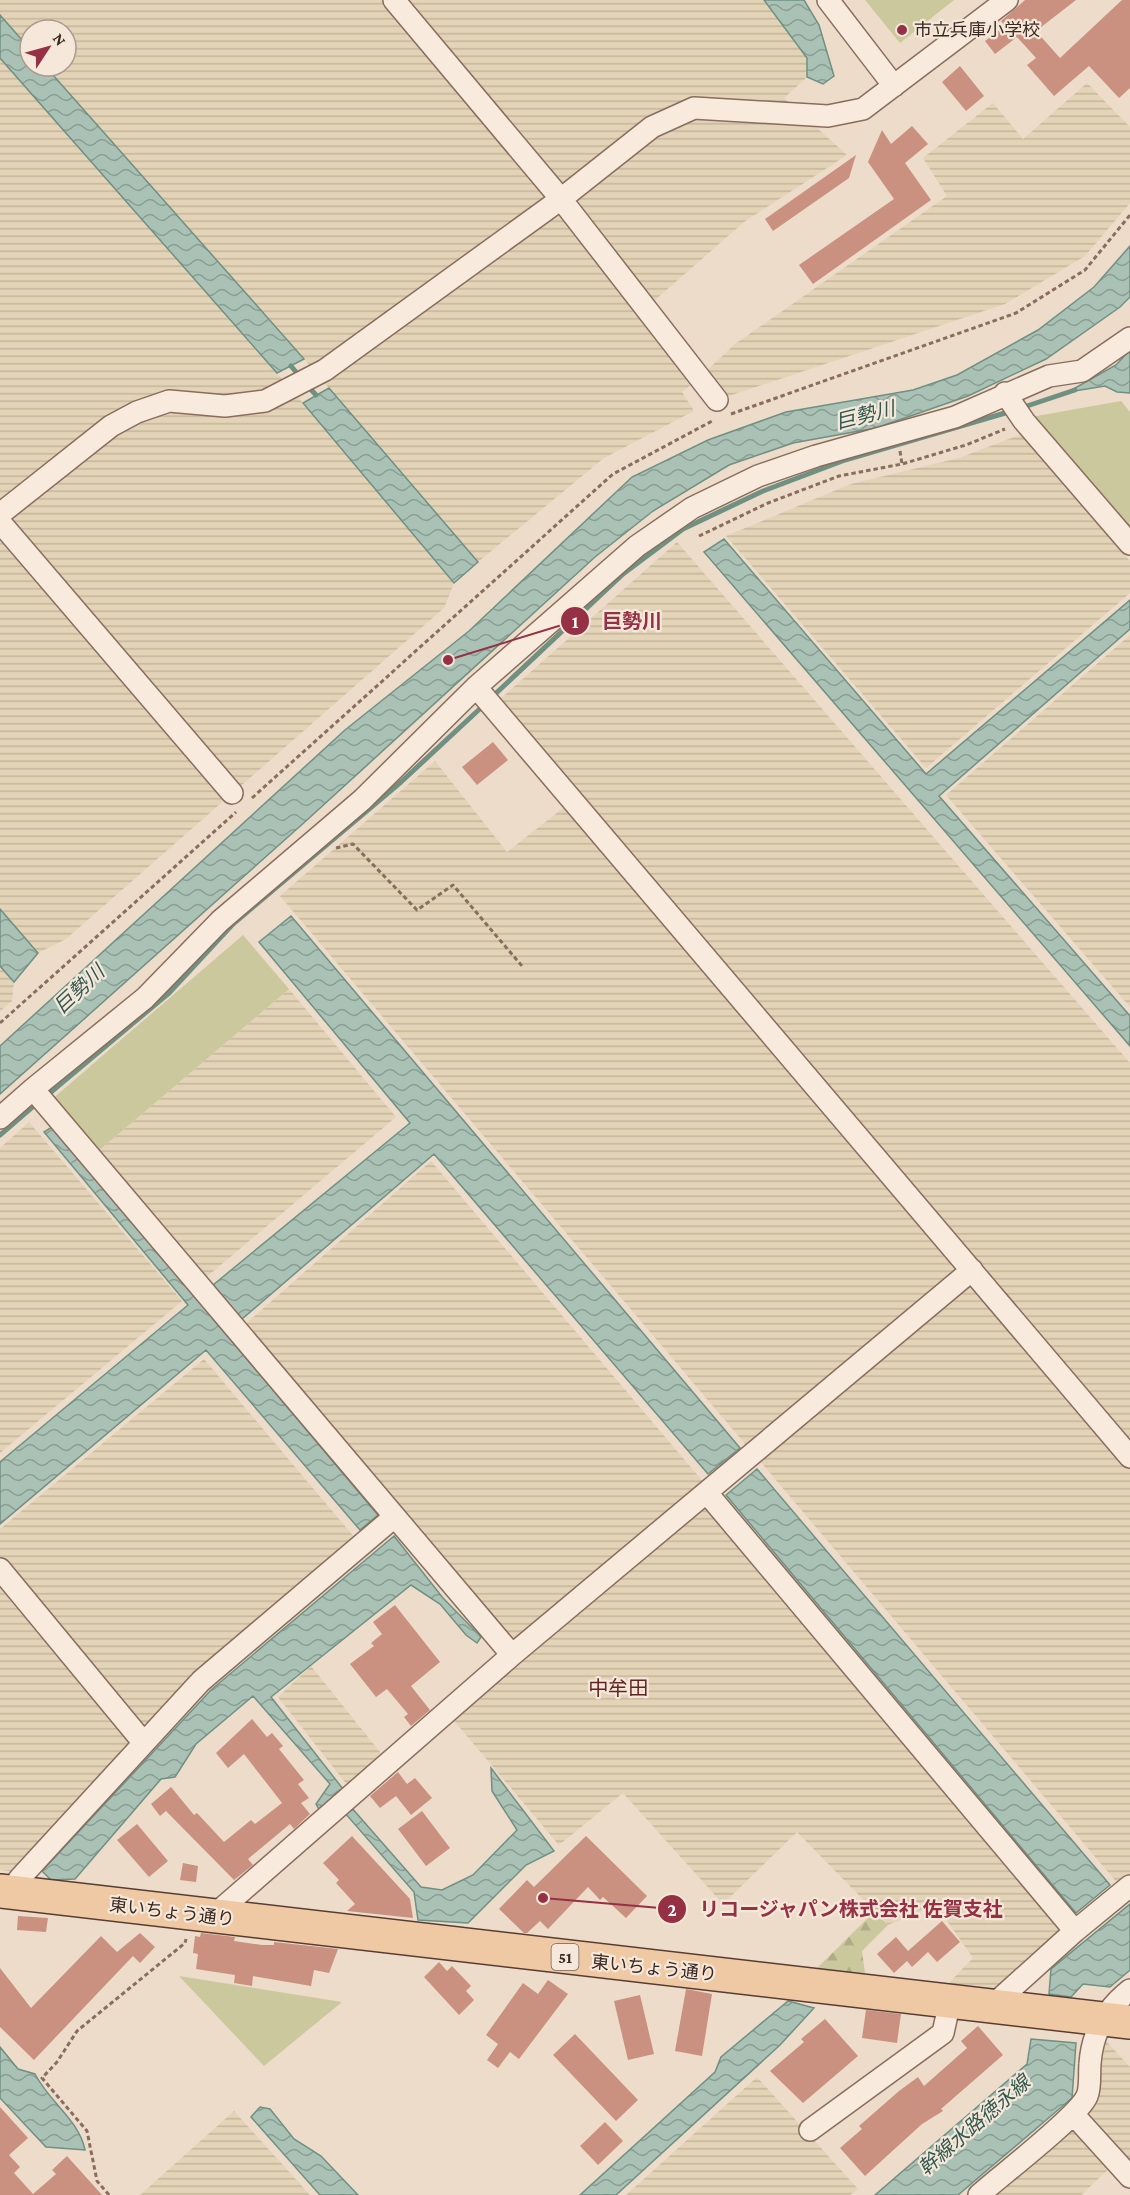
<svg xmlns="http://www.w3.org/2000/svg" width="1130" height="2195" viewBox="0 0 1130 2195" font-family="'Crimson Pro','Noto Sans JP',serif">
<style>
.farmland{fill:url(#farmland-rules)}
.green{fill:#ccc89d}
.forest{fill:url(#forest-firs)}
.water{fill:url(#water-waves);stroke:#709082;stroke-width:1.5}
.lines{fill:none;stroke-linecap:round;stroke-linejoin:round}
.stream{stroke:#709082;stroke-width:5}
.building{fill:#ca9181}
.street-casing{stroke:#896d5e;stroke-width:24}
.primary-casing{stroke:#583c32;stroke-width:36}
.path{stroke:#896d5e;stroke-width:3;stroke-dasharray:4.5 3;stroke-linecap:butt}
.street{stroke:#f8ebdd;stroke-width:21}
.primary{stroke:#eec9a4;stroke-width:33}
.poi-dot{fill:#963044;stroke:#f5e7d9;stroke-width:2}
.labels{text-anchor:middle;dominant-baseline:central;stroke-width:4.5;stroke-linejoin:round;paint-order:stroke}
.shield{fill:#f5e7d9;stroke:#726258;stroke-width:1.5}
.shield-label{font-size:16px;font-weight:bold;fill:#3a2921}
.poi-label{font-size:18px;fill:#3a2921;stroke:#f5e7d9;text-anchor:start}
.street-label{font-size:18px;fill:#3a2921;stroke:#f5e7d9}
.water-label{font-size:20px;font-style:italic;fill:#31594f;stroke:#f5e7d9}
.neighbourhood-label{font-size:20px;fill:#662322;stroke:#f5e7d9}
.leader{fill:none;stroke:#963044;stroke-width:2}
.callout-dot{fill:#963044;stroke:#f5e7d9;stroke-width:2}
.mark-label{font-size:18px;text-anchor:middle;font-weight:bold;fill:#fff}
.callout-label{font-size:20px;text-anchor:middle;font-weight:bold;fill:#963044;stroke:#f5e7d9;stroke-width:4.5;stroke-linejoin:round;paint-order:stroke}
</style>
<defs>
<pattern id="farmland-rules" width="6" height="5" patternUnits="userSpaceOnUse" patternTransform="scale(1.5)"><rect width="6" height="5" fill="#e3d3b7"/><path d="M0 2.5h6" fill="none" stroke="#c4b59d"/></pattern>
<pattern id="forest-firs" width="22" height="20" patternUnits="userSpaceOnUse" patternTransform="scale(1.5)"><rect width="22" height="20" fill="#ccc89d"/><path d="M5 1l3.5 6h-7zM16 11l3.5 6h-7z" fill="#b0ac87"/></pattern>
<pattern id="water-waves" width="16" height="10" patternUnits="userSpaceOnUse" patternTransform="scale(1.5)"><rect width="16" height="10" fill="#aac2b6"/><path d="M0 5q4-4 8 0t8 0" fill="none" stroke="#8b9e94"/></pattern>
</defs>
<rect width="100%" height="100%" fill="#eddcc9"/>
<!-- farmland -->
<path class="farmland" d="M0 0H764L807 58V77L784 98 847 155 744 222 646 308 699 378 735 344 947 196 923 158 993 103 1023 139 1087 83 1130 127V203L1085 256 1005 304 717 400 699 379 682 392 694 411 604 458 478 562 304 359 45 66H66V30H30V49L0 15Z
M0 58 303 403 454 583 444 608 66 939 38 953 0 909Z
M1022 434 1130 561V593L926 768 726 536 851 484 959 458Z
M677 542 1130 1063V1441L500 699Z
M1130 635V1007L946 795Z
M435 761 507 852 567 805 960 1267 746 1445 280 896Z
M0 966 14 982 12 1001 0 1011Z
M289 989 396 1117 203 1280 96 1153Z
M29 1122 182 1301 0 1453V1148Z
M431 1161 705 1484 512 1647 242 1327Z
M972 1279 1130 1467V1876L1119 1885 759 1460Z
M204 1359 355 1538 17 1872 0 1870V1529Z
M705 1504 1061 1932 990 1994 942 1990 973 1958 936 1905 888 1925 797 1832 723 1904 623 1793 559 1845 450 1716Z
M311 1666 384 1757 348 1786 278 1697Z
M1106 2041 1130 2067V2164L1111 2167 1081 2195H995L1076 2125 1095 2104Z
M757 2077 858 2189 850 2195H626Z
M234 2111 310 2195H140Z"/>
<!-- green -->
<path class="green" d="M865 0H954L900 43Z
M1121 401 1130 412V534L1031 417Z
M243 935 289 989 96 1153 51 1100Z
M179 1976 342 2002 264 2066Z"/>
<!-- forest -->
<path class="forest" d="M874 1912 888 1925 862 1951 866 1981 812 1973Z"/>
<!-- water -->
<path class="water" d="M764 0H804L819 25 834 76 823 84 807 77V58Z
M0 15 30 49V66H45L304 359 277 373 0 58Z
M1130 246V297L1120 307 1046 359 968 396 876 428 793 443 729 465 653 511 595 557 307 820 0 1094V1046L345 730 469 631 632 477 708 440 786 412 913 390 957 375 1038 330 1094 287Z
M1130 350V393L1117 392 1105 386 1068 392 1116 365Z
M329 388 478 562 454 583 303 403Z
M724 539 926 774 1130 600V629L939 796 1130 1016V1046L704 552Z
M0 909 38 953 14 982 0 966Z
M291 916 740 1448 708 1474 434 1154 242 1319 229 1304 213 1319 378 1515 360 1530 206 1350 0 1524V1462L188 1305 44 1132 52 1127 197 1298H224L213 1285 410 1123 259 942Z
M757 1469 1110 1885 1076 1913 726 1495Z
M394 1536 443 1598 481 1637 477 1643 466 1635 440 1604 411 1585 271 1697 343 1789 320 1811 316 1804 330 1784 253 1696 196 1744 175 1777 161 1779 75 1879 51 1880 42 1871 211 1690Z
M491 1768 554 1851 526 1865 468 1923 418 1920 414 1892 344 1812 351 1807 421 1887 442 1890 473 1875 517 1830 492 1791Z
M1130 1904V1970L1110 1987 1083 1984 1071 1997 1049 1994 1051 1969Z
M788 2001 814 2008 780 2045 616 2195H580L715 2072 721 2057Z
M1031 2039 1076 2043 1072 2098 958 2195H875L1027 2064Z
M0 2047 18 2069 35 2074C50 2103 79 2120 85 2150L46 2147 0 2098Z
M260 2107 270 2109 294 2139 321 2156 358 2195H320L251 2117Z"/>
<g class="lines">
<!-- stream -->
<path class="stream" d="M291 366 301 378
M307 385 316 395
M1021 408 1075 390
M492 697 623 574 683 529 763 491 845 460 1012 411
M45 1097 169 993 233 924 401 782 485 704
M0 1135 37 1103"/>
</g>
<!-- building -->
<path class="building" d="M1025 0H1076L1036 31 1060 58 1122 0H1130V88L1119 98 1089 66 1054 96 1027 65 1036 58 1017 37 995 54 985 41 1005 26 1001 21Z
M960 66 984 96 966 111 942 82Z
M912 126 928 144 905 163 931 200 813 284 799 265 894 199 868 162 882 130 891 144Z
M856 155 849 178 773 231 765 219Z
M493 742 508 760 477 785 462 767Z
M395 1605 440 1662 411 1686 430 1710 411 1726 404 1717 408 1714 387 1689 376 1697 350 1664 374 1646 371 1643 382 1634 373 1622Z
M252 1719 267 1737 272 1733 283 1746 279 1749 304 1780 298 1784 309 1798 301 1803 310 1814 294 1829 290 1824 248 1859 253 1865 234 1880 166 1811 160 1816 151 1804 171 1787 194 1815 197 1813 224 1842 251 1820 255 1824 282 1803 244 1754 228 1768 216 1753Z
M398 1772 407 1784 415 1778 432 1798 411 1815 396 1796 380 1808 370 1796Z
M422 1811 450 1848 426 1866 398 1829Z
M137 1824 168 1861 149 1877 117 1840Z
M352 1836 410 1899 413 1918 347 1911 355 1904 336 1883 339 1880 323 1863Z
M586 1836 647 1896 626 1918 603 1897 600 1900 588 1887 548 1929 540 1921 527 1933H524L499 1909 527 1880 534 1887Z
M183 1863 198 1866 196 1882 180 1880Z
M18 1916 48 1918 46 1932 17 1930Z
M942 1921 960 1942 937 1962 928 1952 912 1967 907 1961 894 1973 877 1954 896 1937 908 1951Z
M140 1933 155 1947 140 1963 133 1956 34 2060 0 2027V1968L31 2008 101 1936 117 1952Z
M201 1933 235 1937 234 1941 262 1945H274V1942L338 1949 329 1973 314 1970 311 1986 253 1976 252 1986 234 1983 235 1975 196 1969 198 1954 193 1953 195 1936 200 1937Z
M439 1962 447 1971 452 1966 471 1986 466 1991 474 2000 459 2015 424 1977Z
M548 1980 568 1994 519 2059 510 2052 498 2068 487 2060 498 2044 486 2035 523 1983 538 1994Z
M686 1989 712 1994 702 2056 675 2051Z
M640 1995 654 2054 628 2060 614 2001Z
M866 2010 901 2014 897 2043 862 2038Z
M825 2019 858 2056 803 2103 770 2071 804 2042 801 2039Z
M978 2026 1003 2055 941 2109 943 2111 922 2124 865 2176 840 2148 862 2129 859 2126 899 2091 918 2077 924 2086 967 2048 961 2041Z
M575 2034 638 2100 616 2121 553 2055Z
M0 2107 28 2138 9 2155 20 2167 14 2173 33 2194 56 2174 52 2170 67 2156 102 2195H0Z
M605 2122 623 2141 598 2165 580 2146Z"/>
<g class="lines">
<!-- street casing -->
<g class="street-casing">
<path id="street" d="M394 0 561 199 717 400
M828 0 894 86
M1005 393 1024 421 1130 544
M0 514 111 426 137 412 169 401 225 406 265 401 325 370 561 199 652 127 694 108 828 116 863 109 1007 0
M0 522 232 793
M476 687 1130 1457
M33 1089 145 998 220 921 362 800 476 687 637 546 692 508 758 476 816 456 955 417 1049 376 1082 371 1130 338
M0 1118 33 1089 512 1655
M707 1493 1075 1931
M0 1569 143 1742
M10 1892 20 1878 201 1681 393 1518
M212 1917 512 1655 972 1270
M992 2006 1075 1931 1130 1886
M1073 2114 1130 2177
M810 2130 943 2033 950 2001
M979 2195C1000 2176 1078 2117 1087 2096 1091 2087 1089 2073 1090 2064 1092 2032 1106 2009 1130 1990"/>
</g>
<!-- primary casing -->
<g class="primary-casing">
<path id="primary" d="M0 1891 1130 2022"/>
</g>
<!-- path -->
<path class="path" d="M731 414 1016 313 1085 270 1130 215
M900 451 902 464
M699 536 768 503 839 476 902 464 966 445 1005 429
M252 798 613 474 714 420
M336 848 353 844 417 910 453 885 522 966
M0 1023 236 812
M109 2195 97 2181 87 2131 42 2078 57 2062 77 2031 185 1943 186 1939"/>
<!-- street -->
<use href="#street" class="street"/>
<!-- primary -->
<use href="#primary" class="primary"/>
</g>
<!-- markers -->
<circle class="poi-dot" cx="902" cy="30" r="6"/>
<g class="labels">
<!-- shield labels -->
<rect class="shield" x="551.5" y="1944" width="27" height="26" rx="4.5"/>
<g class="shield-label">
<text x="565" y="1957">51</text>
</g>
<!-- poi labels -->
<g class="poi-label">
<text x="914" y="30">市立兵庫小学校</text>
</g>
<!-- street labels -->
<g class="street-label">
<text transform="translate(172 1912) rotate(7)">東いちょう通り</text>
<text transform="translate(654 1968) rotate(6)">東いちょう通り</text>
</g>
<!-- water labels -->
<g class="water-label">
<text transform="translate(865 415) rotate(-14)">巨勢川</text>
<text transform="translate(79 989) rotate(-43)">巨勢川</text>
<text transform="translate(974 2125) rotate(-41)">幹線水路徳永線</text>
</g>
<!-- neighbourhood labels -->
<g class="neighbourhood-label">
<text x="618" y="1688">中牟田</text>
</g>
</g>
<!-- callouts -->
<path class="leader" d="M448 660L575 621M543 1898L672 1909"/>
<g class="callout-dot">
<circle cx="448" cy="660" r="6"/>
<circle cx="543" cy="1898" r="6"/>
<circle cx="575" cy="621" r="15"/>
<circle cx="672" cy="1909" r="15"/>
</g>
<g class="mark-label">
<text x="575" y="628">1</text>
<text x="672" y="1916">2</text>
</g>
<g class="callout-label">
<text x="632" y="628">巨勢川</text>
<text x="851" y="1916">リコージャパン株式会社 佐賀支社</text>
</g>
<!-- north arrow -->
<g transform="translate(48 48) rotate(54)"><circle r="28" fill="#f5e7d9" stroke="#aa9b8f" stroke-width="1.5"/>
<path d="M0-4.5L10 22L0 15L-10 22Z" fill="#963044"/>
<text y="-9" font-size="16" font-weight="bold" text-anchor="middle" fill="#3a2921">N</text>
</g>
</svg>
